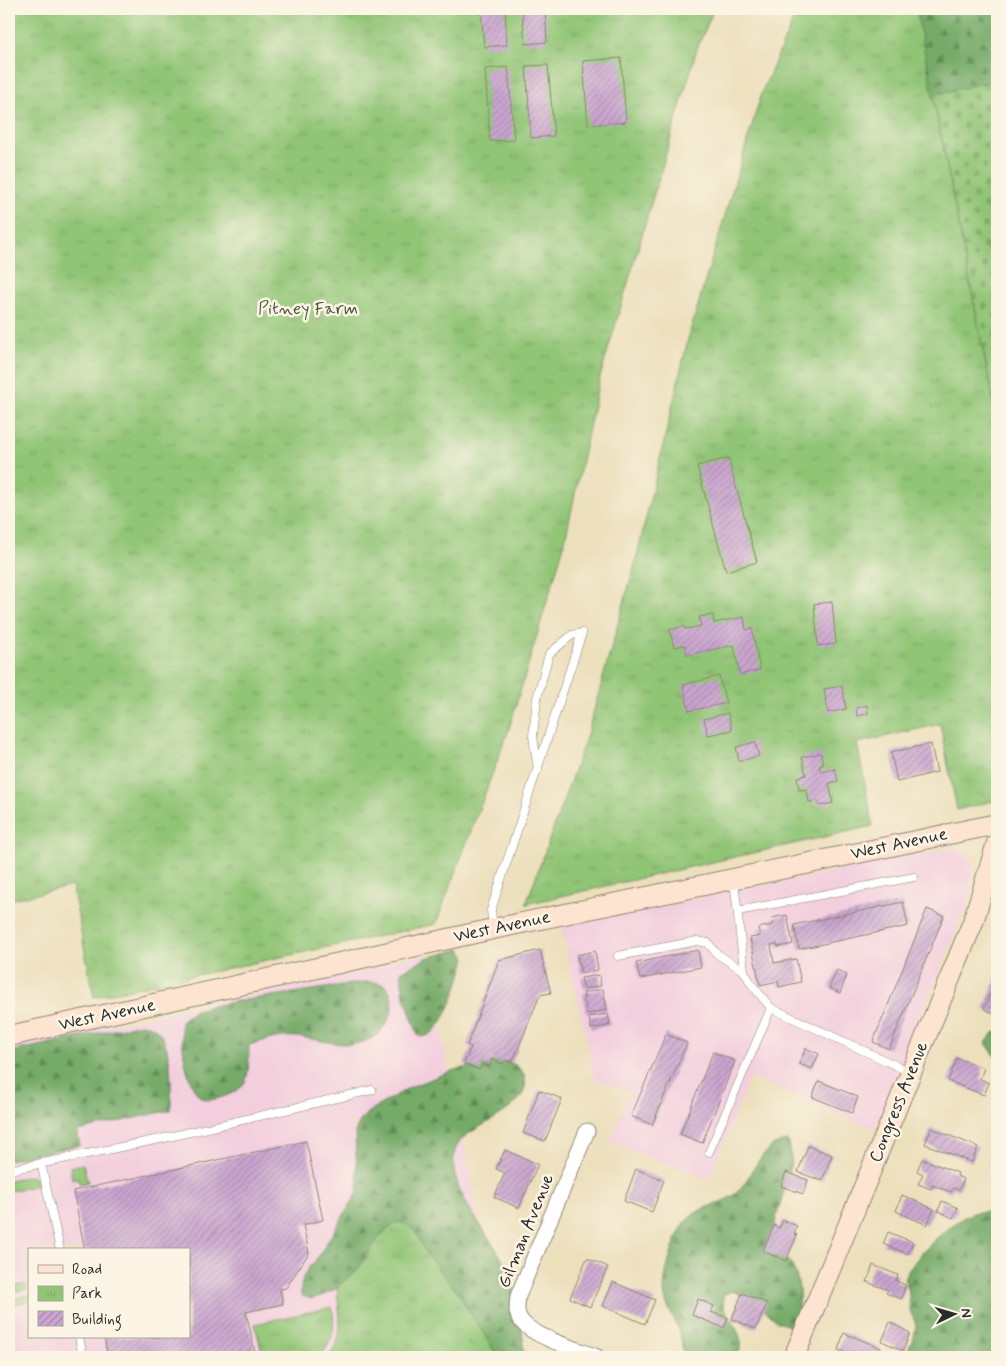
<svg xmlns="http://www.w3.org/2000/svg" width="1006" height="1366" viewBox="0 0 1006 1366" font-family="Mynerve,sans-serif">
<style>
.built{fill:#f3cfde;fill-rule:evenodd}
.grass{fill:#91c576;stroke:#5e7850}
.forest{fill:url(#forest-firs);stroke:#506a49}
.cemetery{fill:url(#cemetery-stones);stroke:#5e7850}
.park{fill:url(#park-tufts);stroke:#5e7850}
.building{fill:url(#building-hatch)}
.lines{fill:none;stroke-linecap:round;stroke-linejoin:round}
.lane-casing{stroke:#8c8574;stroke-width:9}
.street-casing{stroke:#8c8574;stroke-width:17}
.secondary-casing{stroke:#8c8574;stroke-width:22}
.lane{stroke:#fff;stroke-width:8}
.street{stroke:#fff;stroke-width:15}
.secondary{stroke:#fde4d1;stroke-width:20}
.labels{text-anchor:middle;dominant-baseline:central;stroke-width:5;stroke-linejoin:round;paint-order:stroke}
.park-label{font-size:18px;fill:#4a5942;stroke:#fcf5e5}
.street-label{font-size:18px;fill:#2b2b2b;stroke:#fcf5e5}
</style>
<defs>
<pattern id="forest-firs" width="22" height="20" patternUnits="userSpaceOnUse" patternTransform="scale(1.25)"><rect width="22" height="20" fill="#74aa67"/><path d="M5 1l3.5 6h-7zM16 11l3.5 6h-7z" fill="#5f8b55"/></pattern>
<pattern id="cemetery-stones" width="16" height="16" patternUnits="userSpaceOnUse" patternTransform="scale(1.25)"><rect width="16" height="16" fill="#91c576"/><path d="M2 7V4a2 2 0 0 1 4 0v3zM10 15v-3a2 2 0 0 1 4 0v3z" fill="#7da966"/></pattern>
<pattern id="park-tufts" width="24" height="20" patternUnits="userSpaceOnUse" patternTransform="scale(1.25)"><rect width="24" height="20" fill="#91c576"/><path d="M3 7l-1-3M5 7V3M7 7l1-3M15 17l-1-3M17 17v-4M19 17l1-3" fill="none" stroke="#7da966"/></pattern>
<pattern id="building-hatch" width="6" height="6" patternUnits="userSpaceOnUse" patternTransform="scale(1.25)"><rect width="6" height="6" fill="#caa5d0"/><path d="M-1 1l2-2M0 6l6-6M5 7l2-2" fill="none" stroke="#a487a9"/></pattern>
</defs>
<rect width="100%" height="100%" fill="#fcf5e5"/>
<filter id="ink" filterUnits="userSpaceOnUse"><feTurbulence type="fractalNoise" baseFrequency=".02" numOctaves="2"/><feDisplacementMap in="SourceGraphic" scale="10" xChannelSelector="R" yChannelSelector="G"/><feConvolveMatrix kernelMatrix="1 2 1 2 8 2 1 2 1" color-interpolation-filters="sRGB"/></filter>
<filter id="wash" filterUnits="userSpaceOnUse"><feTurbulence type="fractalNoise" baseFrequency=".0096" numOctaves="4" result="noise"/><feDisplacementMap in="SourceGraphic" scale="20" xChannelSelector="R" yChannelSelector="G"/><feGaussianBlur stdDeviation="1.12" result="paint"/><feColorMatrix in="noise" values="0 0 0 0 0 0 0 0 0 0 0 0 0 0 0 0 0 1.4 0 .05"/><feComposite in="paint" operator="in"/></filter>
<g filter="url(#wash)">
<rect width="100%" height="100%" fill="#ecdfbc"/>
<!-- built -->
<path class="built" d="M952 848 961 850 973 863 967 905 874 1129 750 1077 709 1179 610 1142 630 1092 595 1079 561 925Z
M425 952 507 1357H9V1047L355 973ZM29 1250H189V1337H29Z"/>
<!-- grass -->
<path class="grass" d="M83 1164 88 1182 80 1184 78 1178 72 1179 70 1167Z
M31 1176 36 1179 35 1186 9 1191V1180Z
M26 1284 27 1289 9 1293V1287Z
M29 1295V1301L9 1305V1300Z
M18 1349 22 1350 23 1357H9V1351Z"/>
<!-- forest -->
<path class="forest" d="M896 9H997V83L958 181 947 178Z
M461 949 466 958C461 976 443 1044 418 1036L403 992 401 972 426 958Z
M365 982C374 982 384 982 389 990 394 1000 393 1014 387 1023 361 1063 316 1033 283 1037 272 1038 260 1042 249 1045 248 1078 252 1089 216 1099 207 1101 201 1100 196 1092 185 1076 181 1040 181 1021L195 1010 232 1002Z
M141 1024C145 1025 150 1025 153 1027 174 1039 171 1089 171 1110L77 1131 80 1145 9 1160V1052Z
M997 1032V1059L986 1043 993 1033Z
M500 1060C511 1062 520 1065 524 1076 535 1106 477 1124 462 1139 457 1144 455 1150 454 1156 449 1195 493 1235 508 1271 519 1297 523 1328 524 1356L498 1357 456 1290 426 1254 416 1233 380 1236C365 1264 343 1292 311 1299L301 1295C300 1280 305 1270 316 1260L358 1192 355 1132 360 1121 368 1112 410 1087 454 1070Z
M788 1141C798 1166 779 1198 775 1224 775 1228 772 1235 773 1239 775 1249 786 1256 791 1264 802 1282 803 1311 789 1326L778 1322 753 1300 732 1291 723 1295C723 1299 723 1303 724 1307 729 1321 754 1345 733 1357H683C682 1350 682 1342 680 1335 676 1320 665 1307 664 1292 663 1275 675 1234 687 1220 699 1205 726 1205 739 1190 755 1172 762 1143 788 1141Z
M994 1211 997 1212V1357H900C909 1351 918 1333 915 1322 914 1318 911 1315 910 1310 908 1298 911 1291 904 1279 912 1259 950 1222 971 1214 977 1211 987 1212 994 1211Z"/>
<!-- cemetery -->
<path class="cemetery" d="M997 80V421L933 95Z"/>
<!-- park -->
<path class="park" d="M9 9H714L697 49 600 377 564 545 508 732 436 924 94 997 72 886 9 900Z
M798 9H916L997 421V800L957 810 940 724 857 743 873 826 526 904 587 735 636 560 689 335 762 92Z
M397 1222 408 1225 416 1233 426 1254 456 1290 498 1357H328C347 1337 338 1311 337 1287L356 1272 380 1236Z
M332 1307C336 1327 333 1343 319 1357H263L255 1324Z"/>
<g id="blocks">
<!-- building -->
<path class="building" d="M481 9H505L507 45 484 47Z
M522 9H545L547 42 525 44Z
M621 58 626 122 588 125 583 61Z
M548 65 554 136 531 138 526 66Z
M508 67 514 140 490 141 485 69Z
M728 458 757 562 726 571 697 466Z
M832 602 836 644 818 646 814 604Z
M713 615 714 623 744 617 746 630 752 628 760 670 740 675 734 645 687 655 685 645 674 647 670 630 684 626 685 629 701 626 699 617Z
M719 676 726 703 689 711 683 685Z
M842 686 846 709 828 713 824 689Z
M867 705 868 714 857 716 856 708Z
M728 713 732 730 708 735 704 719Z
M755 742 759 756 739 761 736 747Z
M931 744 937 772 897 782 891 752Z
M821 753 823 765 819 766 821 772 835 769 838 781 829 783 833 803 819 806 818 801 809 802 807 789 799 790 797 777 806 775 802 757Z
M903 902 908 926 799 949 794 925Z
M927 909 944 916 889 1049 873 1042Z
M787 915 793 944 778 947 777 944 771 945 774 963 796 959 801 982 779 987 778 981 760 985 750 938 760 936 758 928 773 925 772 918Z
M540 950 551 993 540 995 512 1063 505 1060 503 1064 492 1059 489 1067 482 1064 480 1070 464 1064 471 1047 467 1045 499 960Z
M698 950 701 967 640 979 636 963Z
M595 951 598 970 581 973 577 955Z
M837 970 847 975 840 993 829 988Z
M599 975 601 986 584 989 581 978Z
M997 976V1015L984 1009Z
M603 989 607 1010 587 1014 583 993Z
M608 1014 610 1025 591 1029 589 1017Z
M666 1034 687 1043 652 1125 631 1116Z
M806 1048 819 1054 812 1069 799 1064Z
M713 1052 735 1061 702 1143 680 1134Z
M957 1058 984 1068 980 1079 989 1083 984 1095 948 1081Z
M819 1081 858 1097 852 1113 812 1097Z
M539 1090 562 1099 545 1141 523 1133Z
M931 1128 978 1147 972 1162 925 1144Z
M306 1141 323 1220 303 1225 309 1253 286 1288 280 1289 283 1304 246 1312 256 1357H108L104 1337H189V1250H85L73 1191Z
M808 1146 832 1155 822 1181 798 1172Z
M505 1150 538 1164 519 1208 494 1197 505 1173 496 1169Z
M922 1159 958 1173 957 1176 964 1179 959 1190 953 1188 951 1192 932 1185 931 1189 918 1184 923 1174 917 1171Z
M636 1169 664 1180 652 1212 624 1201Z
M786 1172 808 1180 803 1194 781 1186Z
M902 1195 934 1209 927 1225 896 1211Z
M942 1201 958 1208 953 1218 938 1211Z
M783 1220 797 1226 794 1234 797 1235 786 1261 763 1251 774 1225 779 1228Z
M888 1232 913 1242 908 1254 883 1244Z
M587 1258 608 1267 590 1307 570 1298Z
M873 1265 898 1275 896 1281 906 1285 901 1299 886 1293 888 1290 867 1282Z
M613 1282 655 1300 645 1324 603 1306Z
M742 1293 767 1303 756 1329 732 1319Z
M698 1299 714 1306 711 1312 728 1318 724 1328 692 1315Z
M890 1322 910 1333 903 1351 882 1341Z
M844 1333 881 1348 877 1357H856L838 1350Z
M717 1352 729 1357H715Z"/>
</g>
</g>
<g filter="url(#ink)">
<use href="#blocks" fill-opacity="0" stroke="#8c8574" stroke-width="1"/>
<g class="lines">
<!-- lane casing -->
<g class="lane-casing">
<path id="lane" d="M538 770 533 736 537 698 549 654 572 635 582 633
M734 880 744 971 752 985 771 1008 910 1072
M738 911 914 877
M493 927 491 910 582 633
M618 956 697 941 708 943 717 954 744 971
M709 1152 771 1008
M41 1163 60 1250
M9 1170 160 1139 372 1090
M79 1337 83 1357"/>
</g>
<!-- street casing -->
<g class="street-casing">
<path id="street" d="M587 1131 518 1296C517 1306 515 1314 522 1322 536 1338 577 1349 597 1357"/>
</g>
<!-- secondary casing -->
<g class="secondary-casing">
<path id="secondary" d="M9 1036 493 929 997 824
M794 1357 973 922 997 843"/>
</g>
<!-- lane -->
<use href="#lane" class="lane"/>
<!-- street -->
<use href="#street" class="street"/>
<!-- secondary -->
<use href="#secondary" class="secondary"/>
</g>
</g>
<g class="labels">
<!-- park labels -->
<g class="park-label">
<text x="308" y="309">Pitney Farm</text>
</g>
<!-- street labels -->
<g class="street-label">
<text transform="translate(899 844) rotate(-12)">West Avenue</text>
<text transform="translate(502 927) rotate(-12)">West Avenue</text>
<text transform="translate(107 1015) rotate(-12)">West Avenue</text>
<text transform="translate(899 1102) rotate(-68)">Congress Avenue</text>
<text transform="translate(526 1231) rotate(-68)">Gilman Avenue</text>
</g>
</g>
<!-- margin -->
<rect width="1006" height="1366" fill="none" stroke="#fcf5e5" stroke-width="30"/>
<!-- legend -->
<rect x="28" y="1248" width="162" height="90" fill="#fcf5e5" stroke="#a8a49b"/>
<rect x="38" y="1265" width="25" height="8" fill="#fde4d1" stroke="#a8a49b"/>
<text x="72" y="1274" font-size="15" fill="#2b2b2b">Road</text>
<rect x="38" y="1286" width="25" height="15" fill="url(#park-tufts)" stroke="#a8a49b"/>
<text x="72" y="1298" font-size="15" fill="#2b2b2b">Park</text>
<rect x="38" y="1311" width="25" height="15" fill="url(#building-hatch)" stroke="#a8a49b"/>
<text x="72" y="1324" font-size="15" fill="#2b2b2b">Building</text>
<!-- north arrow -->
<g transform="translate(954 1314) rotate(85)" stroke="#fcf5e5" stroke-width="4" paint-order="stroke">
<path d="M0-4L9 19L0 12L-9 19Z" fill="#2b2b2b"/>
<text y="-8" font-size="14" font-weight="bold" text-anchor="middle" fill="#2b2b2b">N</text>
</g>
</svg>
